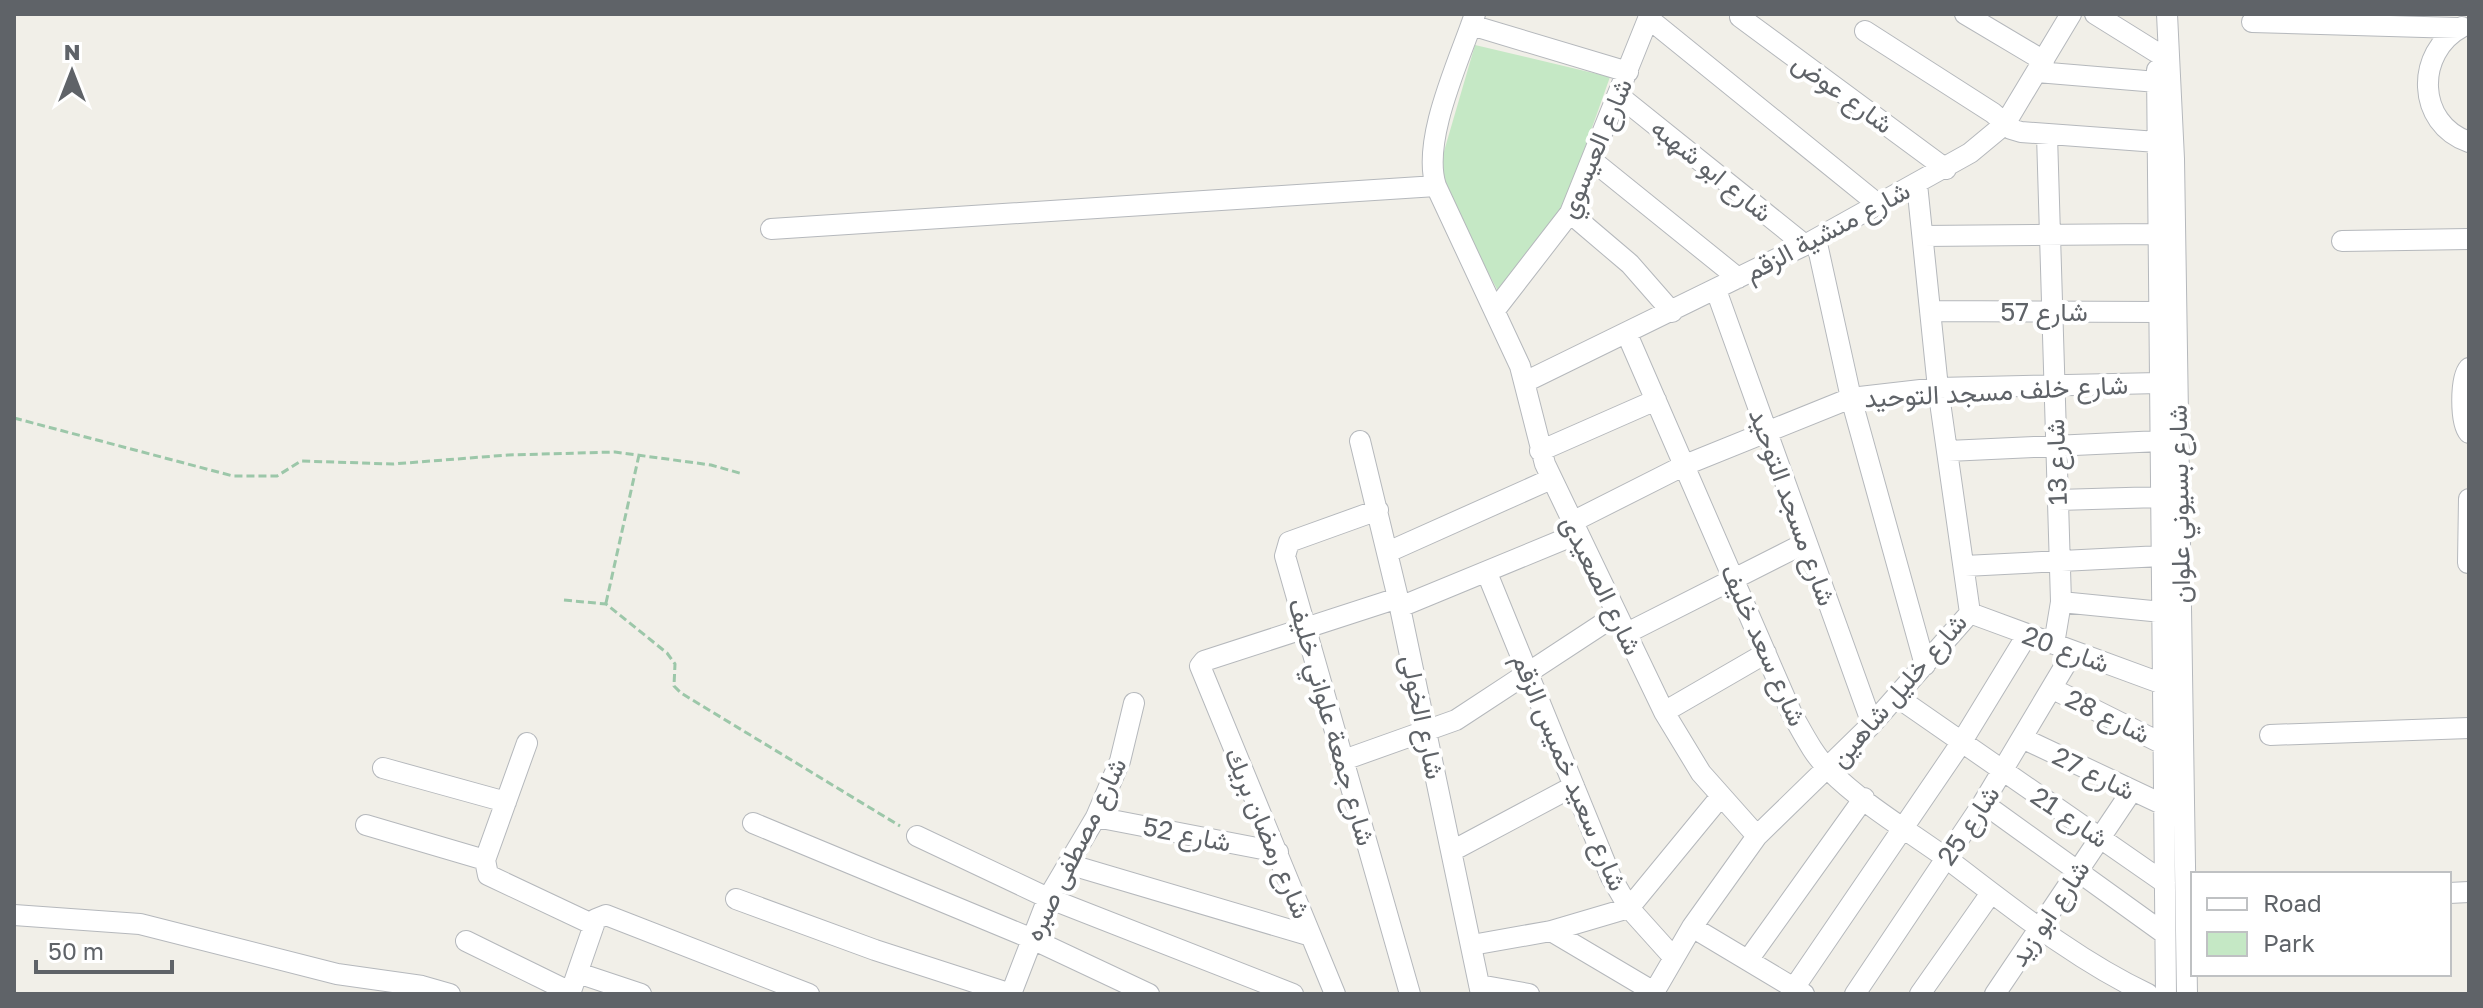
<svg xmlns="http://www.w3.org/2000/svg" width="2483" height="1008" viewBox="0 0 2483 1008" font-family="'Golos Text',Vazirmatn,sans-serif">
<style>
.green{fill:#c5e8c5}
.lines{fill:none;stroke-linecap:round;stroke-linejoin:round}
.minor-casing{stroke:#b5b8bc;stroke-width:22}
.path{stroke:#9cc7a9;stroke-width:3;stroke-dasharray:8 4;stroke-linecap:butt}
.minor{stroke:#fff;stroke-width:20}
.labels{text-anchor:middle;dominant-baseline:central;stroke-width:8;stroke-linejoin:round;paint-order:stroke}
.street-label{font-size:26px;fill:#5f6368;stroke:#fff}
</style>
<rect width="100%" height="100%" fill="#f1efe8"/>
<!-- green -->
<path class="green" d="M1475 45 1610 77 1562 212 1500 295 1444 189 1440 165Z"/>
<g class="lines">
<!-- minor casing -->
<g class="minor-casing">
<path id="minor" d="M1475 14C1460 59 1421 140 1436 186L1520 366 1545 464 1664 712 1701 773 1757 836
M1965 14 2044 61
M2095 14 2156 52
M2167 14 2174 159 2187 994
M1740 17 1946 169
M1648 18 1879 205
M2252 22 2458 28
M1471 25 1628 72
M2462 27C2415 52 2416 124 2469 142
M1865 31 1993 113 2011 129 2021 132 2157 142
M2157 70 2166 994
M2037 72 2157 82
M1618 95 1805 245
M2047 135 2061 602 2054 644
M1593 161 1738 278
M1570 213 1630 264 1672 312
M771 229 1436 186
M1923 236 2157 234
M1816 239 1851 398 1925 665
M2342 241 2469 239
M1716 290 1872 724
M1495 310 1570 213 1650 14
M1930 311 2158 312
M1627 334 1792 714C1803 733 1813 754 1829 770 1863 804 1907 830 1946 858 2011 907 2074 959 2148 994
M2469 368C2460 378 2460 423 2469 433
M1525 382 1805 245 1970 153 2005 124 2071 14
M1360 441 1398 598 1481 994
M1540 451 1656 400
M1948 451 2160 441
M2058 500 2160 497
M1378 510 1289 542 1285 556 1410 994
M1572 522 1685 465 1851 398 1938 388 2159 383
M1388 552 1551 479
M2468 563 2469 499
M1965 566 2161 556
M1487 573 1611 877 1629 908 1674 958
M2061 602 2162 612
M1400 607 1577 534
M1970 613 2163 684
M1625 634 1805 543
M2053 689 2163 744
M1897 697 2165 883
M1664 712 1766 653
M2270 735 2469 728
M2024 739 2164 805
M527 743 485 860 488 875 594 925
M1341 761 1456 720 1616 615
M383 768 506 802
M1983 803 2165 934
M1096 817 1278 852
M753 823 1030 938 1149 994
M366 825 485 860
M917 836 1048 898 1293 994
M1452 851 1574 786
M1068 864 1311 936
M2449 893 2469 892
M736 899 875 950 1011 994
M14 915 140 924 337 974 422 986 450 994
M1692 927 1804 994
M1551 931 1654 992
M466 941 570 992
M1472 945 1551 931 1629 908 1721 796
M1748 960 1864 798
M578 973 641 994
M1479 985 1529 994
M1794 988 1961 743 2027 635
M570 994 596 919 606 915 809 994
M1011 994 1048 898 1096 817 1120 761 1134 703
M1335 994 1200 666 1204 661 1398 598
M1653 994 1692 927 1757 836 1872 724 1970 613 1938 388 1917 184
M1855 994 1983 803 2073 652
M1920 994 1991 893
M1995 994 2131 792"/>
</g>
<!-- path -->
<path class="path" d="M14 418 233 476H277L301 461 393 464 508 455 615 452 711 465 743 474
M564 600 606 604 667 653 675 664 674 686 681 693 900 826
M606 603 639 455"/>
<!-- minor -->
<use href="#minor" class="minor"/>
</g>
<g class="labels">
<!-- street labels -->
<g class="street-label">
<text transform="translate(1843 93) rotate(36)">شارع عوض</text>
<text transform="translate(1595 148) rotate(-67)">شارع العيسوي</text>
<text transform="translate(1712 170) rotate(39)">شارع ابو شهبه</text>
<text transform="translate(1827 231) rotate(-28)">شارع منشية الزقم</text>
<text x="2044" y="311">شارع 57</text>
<text transform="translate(1996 391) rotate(-3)">شارع خلف مسجد التوحيد</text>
<text transform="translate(2056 462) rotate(-92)">شارع 13</text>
<text transform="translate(2179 504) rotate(-91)">شارع بسيوني علوان</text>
<text transform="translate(1793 507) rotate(70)">شارع مسجد التوحيد</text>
<text transform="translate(1602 585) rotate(64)">شارع الصعيدى</text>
<text transform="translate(1764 645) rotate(66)">شارع سعد خليف</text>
<text transform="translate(2066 649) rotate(20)">شارع 20</text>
<text transform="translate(1898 690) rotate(-49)">شارع خليل شاهين</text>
<text transform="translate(2108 716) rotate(26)">شارع 28</text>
<text transform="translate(1423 717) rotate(78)">شارع الخولى</text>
<text transform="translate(1332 722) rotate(74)">شارع جمعة علواني خليف</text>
<text transform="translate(1570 772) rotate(67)">شارع سعيد خميس الزقم</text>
<text transform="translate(2094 773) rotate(26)">شارع 27</text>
<text transform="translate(2070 817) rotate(34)">شارع 21</text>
<text transform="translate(1968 825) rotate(-56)">شارع 25</text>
<text transform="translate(1268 833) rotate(67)">شارع رمضان بريك</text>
<text transform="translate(1187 834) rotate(11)">شارع 52</text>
<text transform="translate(1075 849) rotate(-64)">شارع مصطفى صبره</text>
<text transform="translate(2049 913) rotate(-56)">شارع ابو زيد</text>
</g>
</g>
<!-- border -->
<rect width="2483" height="1008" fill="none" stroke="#5f6368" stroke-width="32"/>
<!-- legend -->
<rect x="2191" y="872" width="260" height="104" fill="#ffffff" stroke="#bfc1c3" stroke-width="2"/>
<rect x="2207" y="898" width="40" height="12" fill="#ffffff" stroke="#bfc1c3" stroke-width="2"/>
<text x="2263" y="912" font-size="24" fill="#5f6368">Road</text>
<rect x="2207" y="932" width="40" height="24" fill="#c5e8c5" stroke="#bfc1c3" stroke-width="2"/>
<text x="2263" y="952" font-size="24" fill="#5f6368">Park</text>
<!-- north arrow -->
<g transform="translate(72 72)" stroke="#ffffff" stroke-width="6" paint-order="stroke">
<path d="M0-6L14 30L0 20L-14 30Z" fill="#5f6368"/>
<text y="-12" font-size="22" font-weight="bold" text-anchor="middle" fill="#5f6368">N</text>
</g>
<!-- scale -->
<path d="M36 960v12h136v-12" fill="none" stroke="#5f6368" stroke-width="4"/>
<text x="48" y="960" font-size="24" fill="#5f6368" stroke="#ffffff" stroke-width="6" paint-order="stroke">50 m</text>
</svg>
